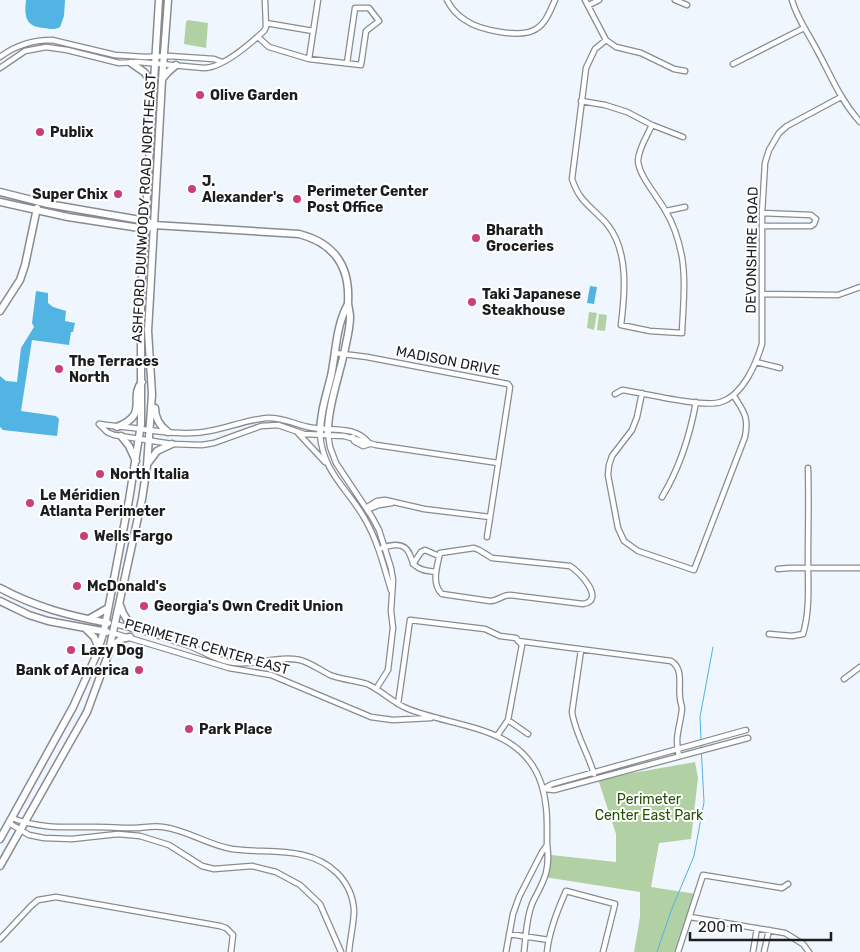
<svg xmlns="http://www.w3.org/2000/svg" width="860" height="952" viewBox="0 0 860 952" font-family="Rubik,sans-serif">
<style>
.green{fill:#b1d1a4}
.water{fill:#51b4e2}
.lines{fill:none;stroke-linecap:round;stroke-linejoin:round}
.stream{stroke:#51b4e2;stroke-width:1}
.street-casing{stroke:#878c92;stroke-width:7}
.secondary-casing{stroke:#878c92;stroke-width:9}
.street{stroke:#fff;stroke-width:4.5}
.secondary{stroke:#fff;stroke-width:6}
.poi-dot{fill:#c93f77;stroke:#fff;stroke-width:2}
.labels{text-anchor:middle;dominant-baseline:central;stroke-width:4;stroke-linejoin:round;paint-order:stroke}
.poi-label{font-size:14px;font-weight:bold;fill:#1b1d1f;stroke:#fff;text-anchor:start}
.street-label{font-size:14px;fill:#1b1d1f;stroke:#fff}
.park-label{font-size:14px;fill:#225103;stroke:#fff}
</style>
<rect width="100%" height="100%" fill="#f0f6fd"/>
<!-- green -->
<path class="green" d="M188 20 208 23 206 48 184 44 186 22Z
M589 312 597 313 594 330 587 328Z
M599 314 607 315 605 331 597 330Z
M695 762 698 778 691 839 659 843 651 887 696 894 679 952H634L640 917V892L544 877 551 855 616 862V834L598 779Z"/>
<!-- water -->
<path class="water" d="M26 0H65L64 16 60 27C55 30 50 29 44 28 26 27 24 17 26 0Z
M590 286 597 287 594 304 587 303Z
M36 291 48 293V303L53 307 66 311 65 321 75 323 73 332H71L69 345 32 340 21 411 56 416 59 419 57 436 3 430 0 427V376L6 381 17 382 21 348 34 327 32 323Z"/>
<g class="lines">
<!-- stream -->
<path class="stream" d="M701 740 700 717 713 647
M657 952 671 911 694 856 704 802 701 744"/>
<!-- street casing -->
<g class="street-casing">
<path id="street" d="M447 0C451 8 457 15 465 20 479 30 521 39 536 29 546 23 550 11 555 0
M585 0 606 40 616 47 641 53 674 69 685 71
M675 0 687 5
M792 0C797 19 809 34 818 52 831 76 841 101 860 122
M589 5 599 0
M266 23 313 31
M258 37 269 47 309 59 361 65 366 31 379 21 369 8H355L347 63
M606 40 595 49 586 68 572 179C580 203 591 206 607 224 629 251 625 293 621 325L650 331 682 333C683 307 686 282 682 257 679 241 673 223 665 210 658 197 638 175 638 160 639 148 647 136 652 125
M0 57C16 45 32 40 52 40L115 55 145 57 169 56 214 59 222 62
M309 59 318 0
M733 64 804 28
M0 68 25 51 46 47 67 50 119 63 138 62 204 68C222 68 250 44 264 31L266 27 265 0
M581 101 605 105 627 112 652 125 683 137
M666 211 685 207
M762 226H811L814 224 816 219 811 215 762 213
M762 294 838 295 860 287
M335 353 367 357 508 384 510 387 487 537
M756 362 780 368
M642 393 637 417 632 430 612 456 609 465 608 475 618 528 624 541 638 551 694 570 745 437C749 417 744 412 734 396
M615 394 622 390C644 393 703 408 721 402 743 395 756 364 762 344V213L765 163 769 150 779 133 787 126 841 97
M99 424 107 432 114 435 172 444 202 445 214 443 261 426 278 425 304 434 344 436 376 445 498 463
M100 424C111 426 123 427 134 428 153 431 172 434 192 433 218 433 241 420 267 418 283 417 293 424 308 427 329 432 354 424 369 443
M298 433 325 462
M320 434C323 474 349 489 366 521 378 542 384 567 391 590
M328 434 330 447 336 463 372 517 379 530 391 568 393 580 391 611 393 628 388 670 376 689
M353 437 354 441 363 446 370 444
M662 497C679 469 690 435 696 402
M366 508 377 501 385 500 424 509 490 517
M369 509 379 505 392 503
M382 548C393 544 405 542 410 555 412 559 412 564 416 566 421 571 429 571 436 572
M474 548 479 550 492 558 570 566C580 572 606 600 583 604L510 595C502 595 498 601 490 601L442 594C431 584 437 567 440 553Z
M413 564 421 552 425 550 439 556
M778 569 789 568H860
M114 624C139 629 163 637 187 645 201 650 213 659 229 662 253 667 276 655 300 660 311 663 320 670 330 675 342 680 355 680 367 684 381 690 392 702 406 708 453 728 521 724 541 783 548 804 547 822 547 843 548 853 549 862 546 873 543 884 537 893 532 904 526 919 526 936 524 952
M113 633 229 668 271 675 371 717 393 720 431 718
M769 634 792 636 803 634C810 611 808 585 808 561 808 530 809 499 808 468
M518 641 671 661C684 669 678 685 680 698 680 702 682 705 682 709 680 728 674 737 679 756
M581 650 572 712C575 733 588 753 594 774
M844 679 860 667
M398 704 410 620 485 629 500 636 516 638 522 645 508 720 497 736
M508 720 528 734
M543 789 552 784 746 730
M545 789 554 790 748 738
M12 818C40 829 65 827 95 827 107 827 120 828 133 828 143 828 153 825 163 827 187 830 208 845 232 849 269 854 308 845 337 873 347 883 353 896 354 910 354 924 350 938 349 952
M9 823 29 835 44 838 72 839 118 834 140 836 169 845 202 866 214 869 252 866 276 872 300 885 320 904 341 952
M690 917 785 933 803 944 809 952
M509 934 549 940
M0 939 31 906 38 900 56 897 220 926 226 928 233 935 231 952
M506 952 513 914 519 897 542 852 547 845
M547 952C549 931 557 911 566 891L615 904 603 952
M678 952 703 875 782 888 788 884
M753 952 757 928
M764 952 769 930"/>
</g>
<!-- secondary casing -->
<g class="secondary-casing">
<path id="secondary" d="M131 63 144 72 153 84
M162 79 168 72 176 65
M0 192 48 204 146 221 154 225 299 234C334 243 350 266 348 302 348 307 350 312 350 317 350 326 348 335 346 344 341 371 327 408 328 434
M0 202 68 217 146 229 148 228
M0 311 20 280 25 265 37 208
M155 408C155 419 160 426 168 432
M117 427C150 414 128 398 142 382
M320 434C320 414 326 396 331 376 336 352 336 325 348 304
M121 436 129 446 136 461
M148 463 157 451 172 444
M0 588C35 607 70 616 108 623
M0 601 29 615 48 621 107 632
M120 605 123 613 132 628
M89 619 108 608
M86 629 94 637 99 648
M111 647 121 639 130 637
M0 839 73 707 96 656 104 631 129 500 141 424V292L159 0
M0 866 87 712 108 655 142 499 147 466 152 394 148 331 150 297 162 80 168 0"/>
</g>
<!-- street -->
<use href="#street" class="street"/>
<!-- secondary -->
<use href="#secondary" class="secondary"/>
</g>
<!-- markers -->
<g class="poi-dot">
<circle cx="200" cy="95" r="5"/>
<circle cx="40" cy="132" r="5"/>
<circle cx="192" cy="189" r="5"/>
<circle cx="118" cy="194" r="5"/>
<circle cx="297" cy="199" r="5"/>
<circle cx="476" cy="238" r="5"/>
<circle cx="472" cy="302" r="5"/>
<circle cx="59" cy="369" r="5"/>
<circle cx="100" cy="474" r="5"/>
<circle cx="30" cy="503" r="5"/>
<circle cx="84" cy="536" r="5"/>
<circle cx="77" cy="586" r="5"/>
<circle cx="144" cy="606" r="5"/>
<circle cx="71" cy="650" r="5"/>
<circle cx="139" cy="670" r="5"/>
<circle cx="189" cy="729" r="5"/>
</g>
<g class="labels">
<!-- poi labels -->
<g class="poi-label">
<text x="210" y="95">Olive Garden</text>
<text x="50" y="132">Publix</text>
<text x="202" y="181">J.<tspan x="202" dy="16">Alexander's</tspan></text>
<text x="307" y="191">Perimeter Center<tspan x="307" dy="16">Post Office</tspan></text>
<text x="108" y="194" text-anchor="end">Super Chix</text>
<text x="486" y="230">Bharath<tspan x="486" dy="16">Groceries</tspan></text>
<text x="482" y="294">Taki Japanese<tspan x="482" dy="16">Steakhouse</tspan></text>
<text x="69" y="361">The Terraces<tspan x="69" dy="16">North</tspan></text>
<text x="110" y="474">North Italia</text>
<text x="40" y="495">Le Méridien<tspan x="40" dy="16">Atlanta Perimeter</tspan></text>
<text x="94" y="536">Wells Fargo</text>
<text x="87" y="586">McDonald's</text>
<text x="154" y="606">Georgia's Own Credit Union</text>
<text x="81" y="650">Lazy Dog</text>
<text x="129" y="670" text-anchor="end">Bank of America</text>
<text x="199" y="729">Park Place</text>
</g>
<!-- street labels -->
<g class="street-label">
<text transform="translate(144 208) rotate(-87)">ASHFORD DUNWOODY ROAD NORTHEAST</text>
<text transform="translate(752 250) rotate(-89)">DEVONSHIRE ROAD</text>
<text transform="translate(448 361) rotate(11)">MADISON DRIVE</text>
<text transform="translate(207 647) rotate(16)">PERIMETER CENTER EAST</text>
</g>
<!-- park labels -->
<g class="park-label">
<text x="649" y="799">Perimeter<tspan x="649" dy="16">Center East Park</tspan></text>
</g>
</g>
<!-- scale -->
<path d="M690 932v8h141v-8" fill="none" stroke="#1b1d1f" stroke-width="2.5"/>
<text x="698" y="932" font-size="15" fill="#1b1d1f" stroke="#ffffff" stroke-width="4" paint-order="stroke">200 m</text>
</svg>
